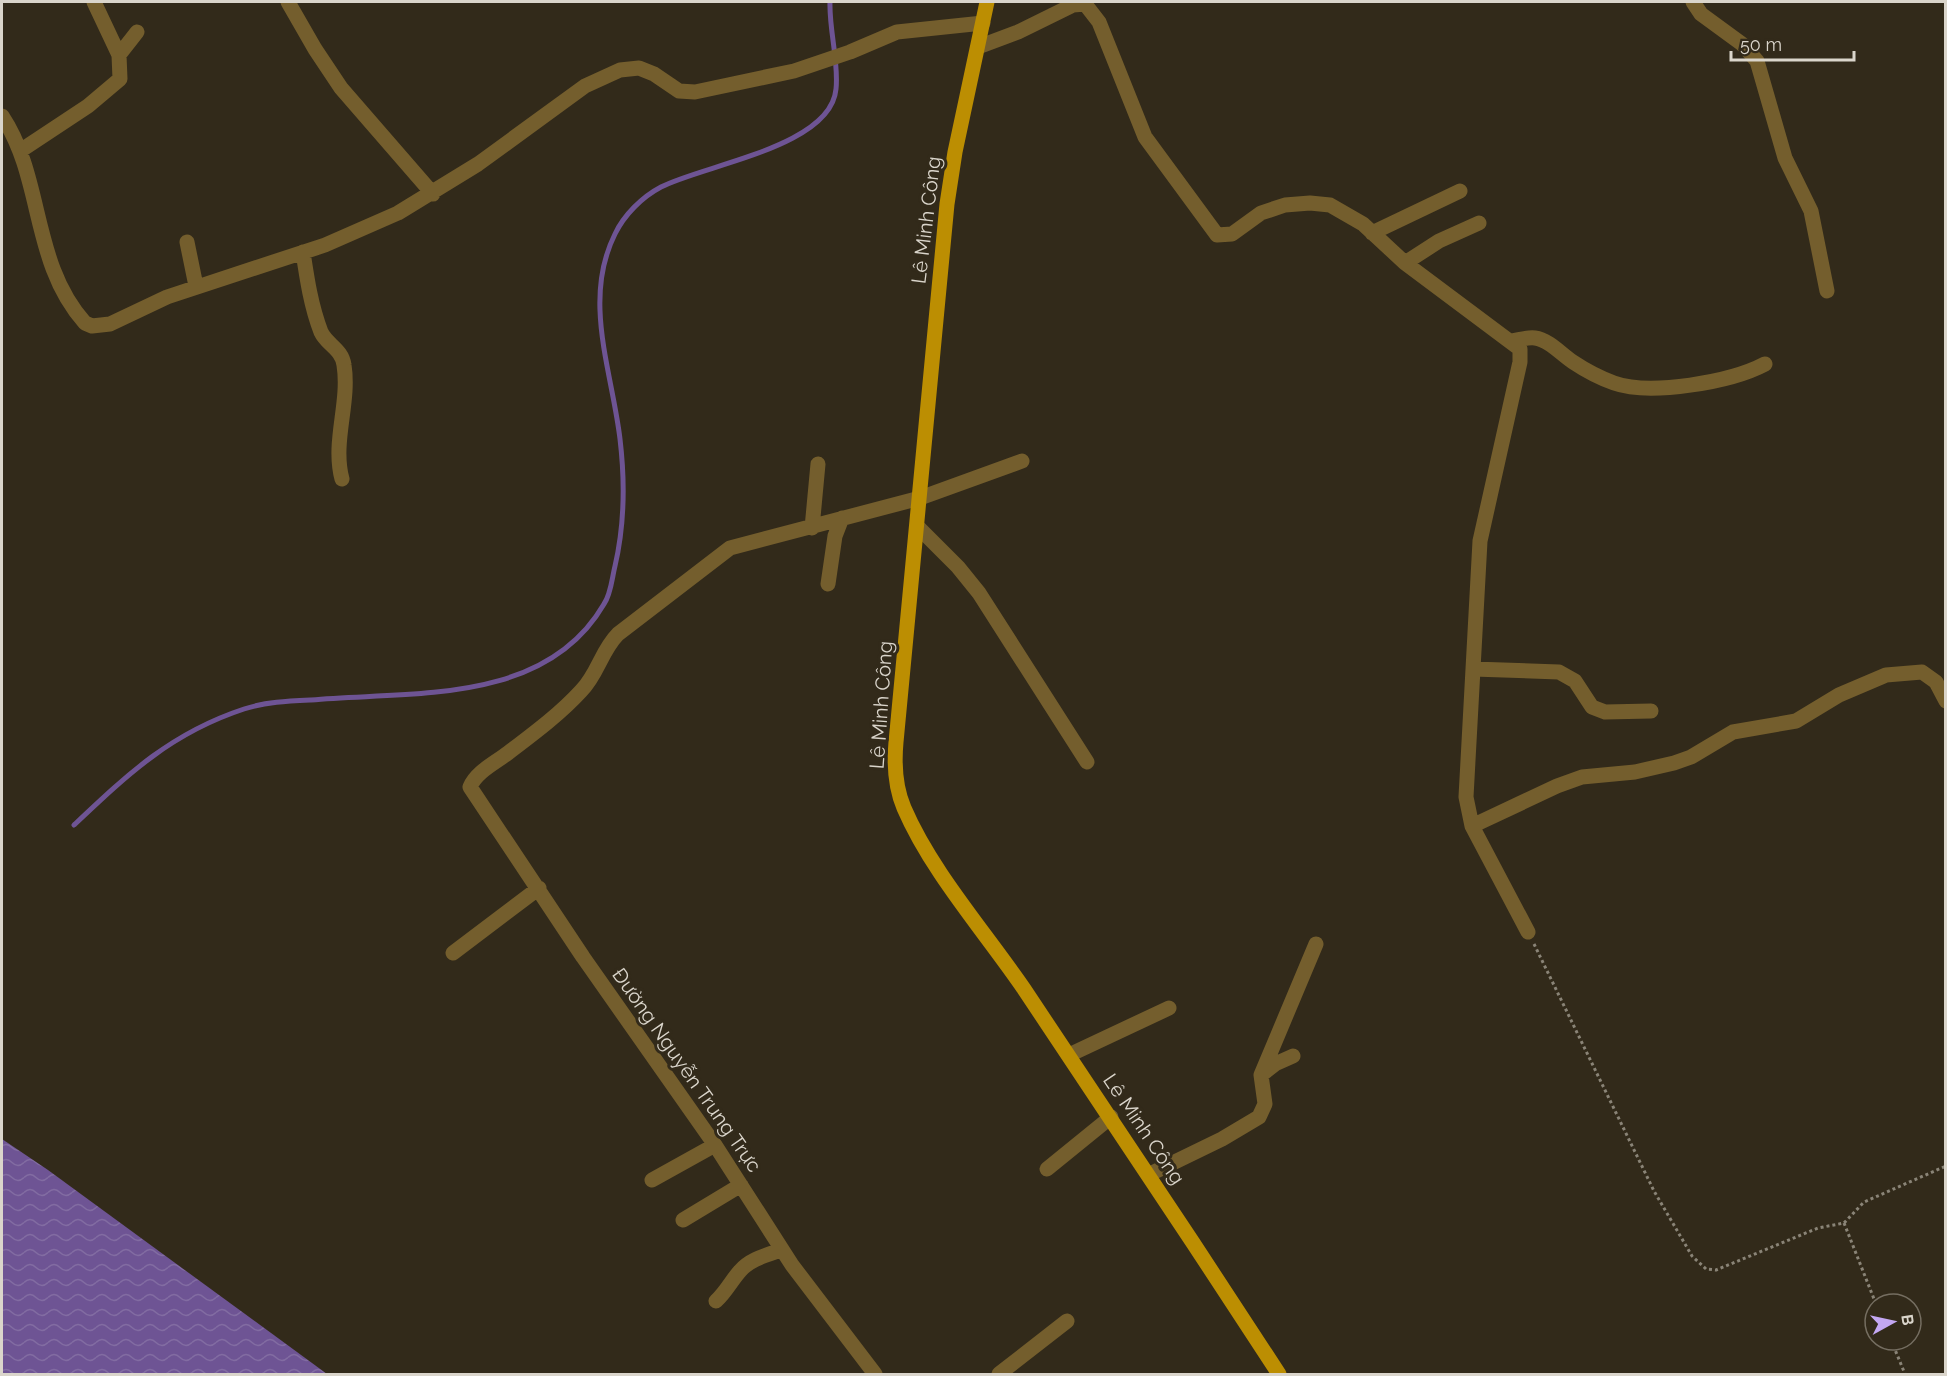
<svg xmlns="http://www.w3.org/2000/svg" width="1947" height="1376" viewBox="0 0 1947 1376" font-family="Raleway,sans-serif">
<style>
.water{fill:url(#water-waves)}
.lines{fill:none;stroke-linecap:round;stroke-linejoin:round}
.stream{stroke:#6e5494;stroke-width:5}
.path{stroke:#8a8477;stroke-width:3;stroke-dasharray:3 3;stroke-linecap:butt}
.minor{stroke:#745e2d;stroke-width:15}
.major{stroke:#bc8e02;stroke-width:15}
.labels{text-anchor:middle;dominant-baseline:central;stroke-width:6;stroke-linejoin:round;paint-order:stroke}
.street-label{font-size:20px;fill:#dad5cb;stroke:#322a1a}
</style>
<defs>
<pattern id="water-waves" width="16" height="10" patternUnits="userSpaceOnUse" patternTransform="scale(1.5)"><rect width="16" height="10" fill="#6e5494"/><path d="M0 5q4-4 8 0t8 0" fill="none" stroke="#826ca2"/></pattern>
</defs>
<rect width="100%" height="100%" fill="#322a1a"/>
<!-- water -->
<path class="water" d="M2 1139 48 1170 327 1374H2Z"/>
<g class="lines">
<!-- stream -->
<path class="stream" d="M74 825C128 774 171 733 244 709 265 702 289 701 311 700 410 691 545 706 604 604 611 594 612 578 615 566 625 523 625 481 620 439 612 371 582 300 615 234 624 215 642 197 661 187 703 165 831 147 836 89 839 62 829 30 830 2"/>
<!-- path -->
<path class="path" d="M1534 944 1654 1191 1692 1256 1706 1269 1716 1270 1818 1228 1844 1223 1864 1202 1946 1166
M1844 1223 1876 1304
M1891 1340 1905 1374"/>
<!-- minor -->
<path class="minor" d="M288 2 315 49 341 88 433 194
M1693 2 1701 14 1742 44 1757 61 1785 158 1811 211 1827 291
M978 47 1018 32 1073 5 1085 4 1099 22 1145 137 1217 235 1232 234 1261 213 1285 205 1310 203 1330 205 1363 224 1405 263 1520 349V362L1480 541 1466 797 1472 826 1528 932
M119 55 137 32
M2 116C44 179 31 263 85 323L92 326 110 324 167 297 325 245 398 213 478 164 585 86 620 70 639 68 654 74 679 91 695 92 794 71 850 52 897 32 983 23
M20 151 88 106 120 79 119 55 94 2
M1372 233 1460 191
M187 242 196 286
M303 252C307 279 311 306 321 332 327 345 342 349 344 365 350 403 332 442 342 479
M1405 263 1439 241 1479 223
M1512 341C1519 340 1527 337 1535 338 1549 340 1561 354 1573 362 1585 370 1600 378 1614 383 1650 396 1731 382 1765 364
M918 527 958 567 979 593 1087 762
M812 528 818 464
M828 584 835 536 842 518
M1473 669 1559 672 1575 681 1592 707 1605 712 1651 711
M1472 826 1557 786 1582 777 1635 772 1674 763 1691 757 1733 732 1796 721 1839 695 1886 675 1922 672 1936 682 1946 701
M453 953 539 888
M1069 1055 1169 1008
M1261 1075 1275 1064 1293 1056
M1047 1169 1111 1117
M1150 1174 1222 1139 1259 1117 1265 1104 1261 1075 1316 944
M652 1180 715 1145
M683 1220 741 1185
M716 1301C726 1292 731 1281 740 1271 750 1259 767 1255 781 1250
M875 1374 792 1265 715 1145 583 957 470 787C476 772 495 763 508 753 533 734 560 714 581 691 598 674 601 651 618 634L730 548 920 498 1022 461
M999 1374 1067 1321"/>
<!-- major -->
<path class="major" d="M987 2 955 152 947 204 896 742C894 764 895 787 904 808 931 871 985 932 1024 989 1110 1117 1195 1245 1279 1374"/>
</g>
<g class="labels">
<!-- street labels -->
<g class="street-label">
<text transform="translate(926 220) rotate(-83)">Lê Minh Công</text>
<text transform="translate(881 705) rotate(-86)">Lê Minh Công</text>
<text transform="translate(687 1070) rotate(55)">Đường Nguyễn Trung Trực</text>
<text transform="translate(1144 1129) rotate(56)">Lê Minh Công</text>
</g>
</g>
<!-- border -->
<rect width="1947" height="1376" fill="none" stroke="#dad5cb" stroke-width="6"/>
<!-- north arrow -->
<g transform="translate(1893 1322) rotate(82)"><circle r="28" fill="#322a1a" stroke="#756e61" stroke-width="1.5"/>
<path d="M0-4.5L10 22L0 15L-10 22Z" fill="#c3a7f2"/>
<text y="-9" font-size="16" font-weight="bold" text-anchor="middle" fill="#dad5cb">B</text>
</g>
<!-- scale -->
<path d="M1731 51v9h123v-9" fill="none" stroke="#dad5cb" stroke-width="3"/>
<text x="1740" y="51" font-size="18" fill="#dad5cb" stroke="#322a1a" stroke-width="4.5" paint-order="stroke">50 m</text>
</svg>
